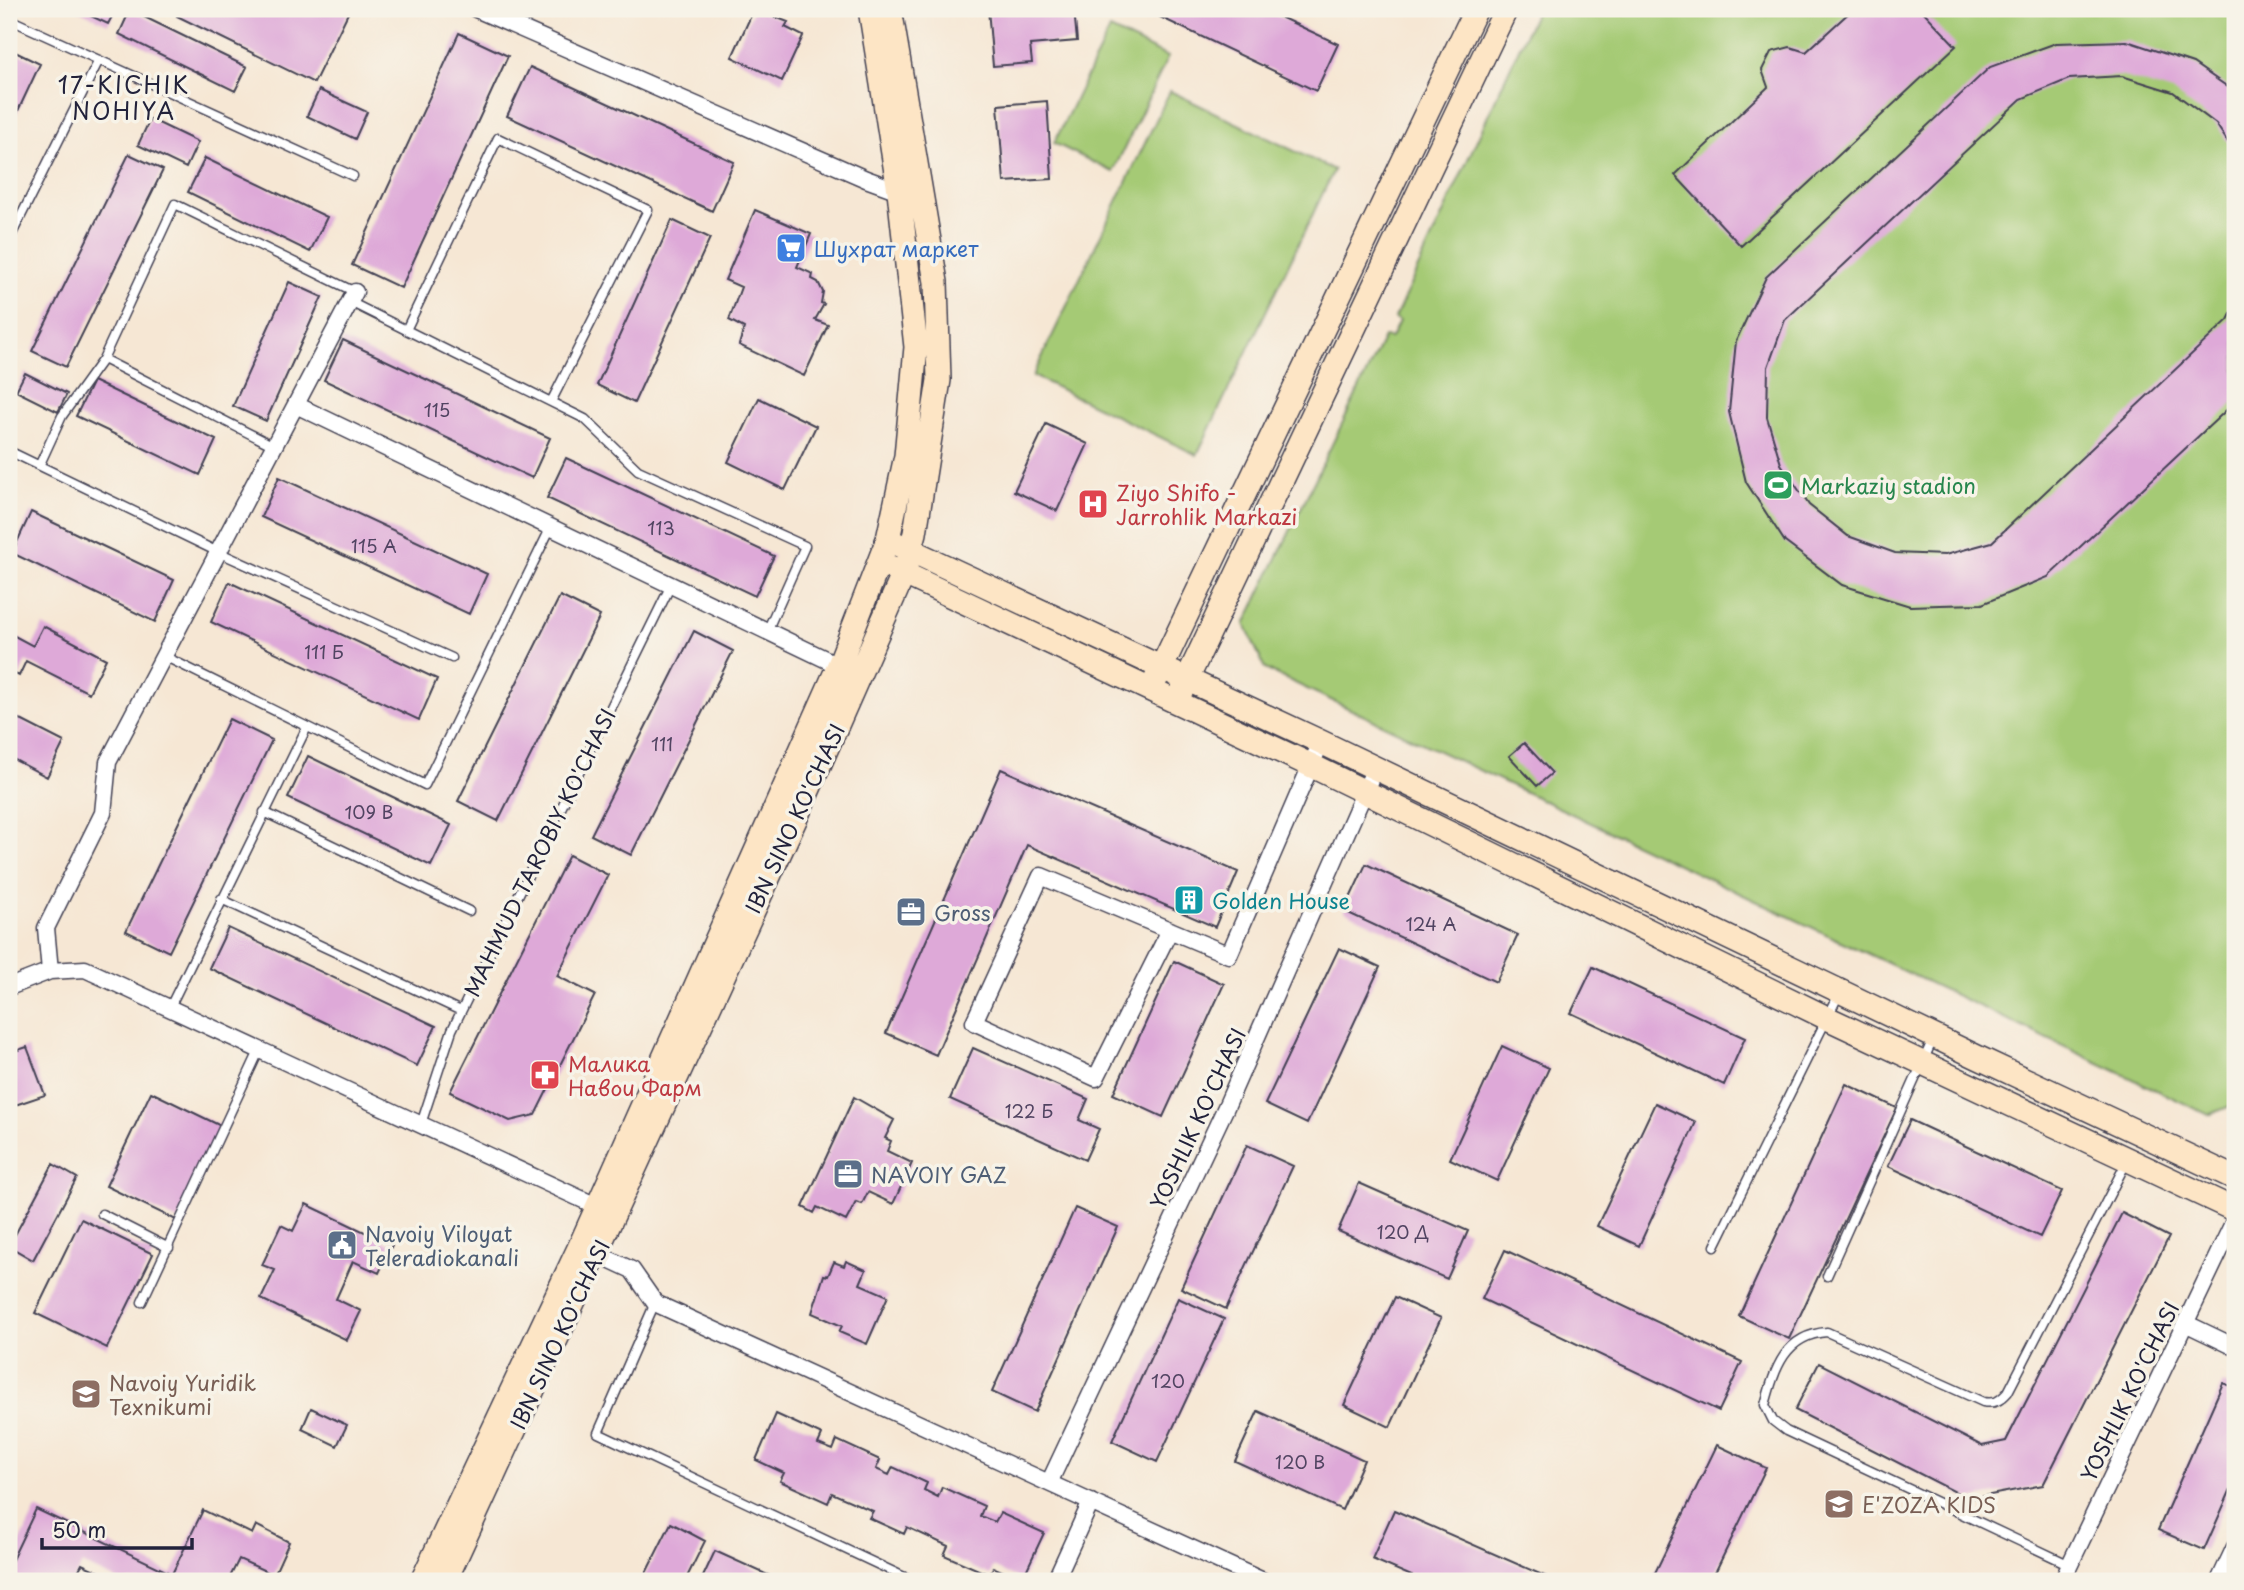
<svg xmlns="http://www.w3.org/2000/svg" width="2244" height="1590" viewBox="0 0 2244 1590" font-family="'Playpen Sans',sans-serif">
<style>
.green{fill:#a5ca74;stroke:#647658;stroke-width:2}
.building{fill:#dea9d8}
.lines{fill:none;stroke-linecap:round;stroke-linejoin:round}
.lane-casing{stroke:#424052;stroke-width:11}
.street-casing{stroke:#424052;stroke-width:19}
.secondary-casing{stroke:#424052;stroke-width:26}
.lane{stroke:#fff;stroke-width:8}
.street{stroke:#fff;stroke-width:16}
.secondary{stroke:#fde5c5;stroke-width:23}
.labels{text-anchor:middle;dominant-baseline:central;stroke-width:7;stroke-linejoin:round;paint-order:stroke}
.number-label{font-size:18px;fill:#514462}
.shop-label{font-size:21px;fill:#366cbe;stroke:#f7f3e8;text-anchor:start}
.leisure-label{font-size:21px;fill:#27864d;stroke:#f7f3e8;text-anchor:start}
.health-label{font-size:21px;fill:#be3a42;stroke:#f7f3e8;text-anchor:start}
.street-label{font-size:21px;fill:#22223b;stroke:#f7f3e8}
.culture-label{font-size:21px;fill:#0d838f;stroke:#f7f3e8;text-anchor:start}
.service-label{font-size:21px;fill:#4e5e75;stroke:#f7f3e8;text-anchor:start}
.education-label{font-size:21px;fill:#785e54;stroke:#f7f3e8;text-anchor:start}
.neighbourhood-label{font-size:23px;letter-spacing:2px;fill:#22223b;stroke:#f7f3e8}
</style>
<rect width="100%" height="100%" fill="#f7f3e8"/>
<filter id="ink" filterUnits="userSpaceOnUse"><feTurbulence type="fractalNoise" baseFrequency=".0143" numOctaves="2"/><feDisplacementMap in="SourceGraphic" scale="14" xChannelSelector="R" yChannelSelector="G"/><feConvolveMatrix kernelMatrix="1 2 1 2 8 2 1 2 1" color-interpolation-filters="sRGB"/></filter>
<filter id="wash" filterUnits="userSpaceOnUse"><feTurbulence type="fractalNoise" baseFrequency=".00686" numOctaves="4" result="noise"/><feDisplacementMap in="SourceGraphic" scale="28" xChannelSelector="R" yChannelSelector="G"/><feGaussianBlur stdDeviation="1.57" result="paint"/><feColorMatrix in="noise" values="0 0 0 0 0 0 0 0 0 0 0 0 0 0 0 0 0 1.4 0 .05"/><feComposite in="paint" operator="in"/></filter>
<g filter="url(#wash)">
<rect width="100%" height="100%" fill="#f6e7d4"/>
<!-- green -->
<path class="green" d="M1537 9H2235V1104L2209 1115 1265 669 1245 624 1384 337 1391 338 1399 321 1395 318Z
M1110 29 1168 57 1113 172 1054 143Z
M1170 91 1334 170 1197 455 1033 376Z"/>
<g id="blocks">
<!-- building -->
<path class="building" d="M76 9H116L108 24Z
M180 9H350L314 83 177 16Z
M754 9 788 22 785 27 803 36 782 81 732 57Z
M988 9H1074L1077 41 1030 45 1032 63 993 66Z
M1164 9H1263L1338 44 1316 91 1160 17Z
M1853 9H1921L1956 46 1741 246 1675 175 1768 87 1762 70 1771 52 1790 47 1806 52Z
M130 10 247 67 235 91 119 34Z
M459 33 508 56 401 288 352 265Z
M2127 41 2193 63 2235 92V153L2216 124 2173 92 2122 76 2069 79 2021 99 1785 320 1768 367 1767 417 1781 464 1809 505 1848 536 1895 553 1945 555 1992 542 2228 320 2235 306V402L2048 577 1982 604 1940 605 1910 606 1842 585 1785 542 1746 482 1729 412 1736 341 1766 277 1990 67 2056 43Z
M9 49 40 64 9 130Z
M530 67 734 162 712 211 507 116Z
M319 90 367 112 355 139 307 116Z
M1047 101 1052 179 1004 182 998 105Z
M150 119 198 142 186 168 138 145Z
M129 154 163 170 66 367 32 351Z
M205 158 327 217 310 252 188 192Z
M755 210 811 234 797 267 813 274 812 279 818 282 823 292 821 303 824 304 815 320 828 325 804 376 739 345 744 328 729 320 741 287 725 280Z
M672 220 710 238 634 403 597 385Z
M289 282 322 297 266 421 233 406Z
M343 340 550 438 532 478 324 380Z
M25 373 67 394 58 412 16 391Z
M93 381 216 440 200 475 76 416Z
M759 398 816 426 785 490 728 462Z
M1046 424 1088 444 1057 511 1014 491Z
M566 458 774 556 755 596 547 498Z
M279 477 487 574 469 614 261 517Z
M31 512 174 580 155 622 12 553Z
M229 582 437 679 419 720 211 622Z
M560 596 600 616 498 821 458 801Z
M43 626 106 659 89 693 26 661 19 676 9 671V633L33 646Z
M694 631 733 651 631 855 591 835Z
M9 714 64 742 47 777 9 757Z
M229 719 272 740 169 952 126 931Z
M1524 743 1552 773 1537 786 1509 756Z
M308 756 451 825 431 866 288 798Z
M1001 769 1238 872 1215 927 1027 845 936 1055 886 1033Z
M569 855 608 875 557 976 595 995 535 1115 510 1121 450 1092Z
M1366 864 1518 935 1496 982 1344 911Z
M228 928 436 1026 417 1066 209 968Z
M1339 948 1380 967 1307 1124 1265 1104Z
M1174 961 1224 984 1163 1117 1113 1094Z
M1593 967 1745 1038 1724 1085 1571 1013Z
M1502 1046 1549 1068 1497 1181 1450 1159Z
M27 1047 45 1095 9 1107V1053Z
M973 1048 1088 1099 1079 1120 1099 1129 1085 1160 950 1099Z
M1846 1084 1897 1108 1789 1339 1739 1316Z
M151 1092 223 1127 178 1221 106 1186Z
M854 1097 894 1120 885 1138 891 1141 887 1151 912 1163 893 1204 868 1192 862 1204 856 1202 846 1221 817 1207 814 1213 803 1207Z
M1655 1103 1696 1122 1639 1246 1597 1226Z
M1910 1120 2062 1191 2040 1237 1888 1166Z
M1247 1145 1293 1166 1226 1309 1181 1288Z
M53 1164 77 1178 33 1260 9 1246Z
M1359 1183 1468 1231 1447 1279 1338 1231Z
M306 1204 392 1245 379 1273 353 1261 336 1299 361 1311 347 1340 261 1299 275 1270 262 1265 281 1225 293 1231Z
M1075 1208 1118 1227 1035 1412 992 1392Z
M2122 1213 2169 1237 2043 1485 1969 1499 1795 1410 1819 1363 1982 1446 2006 1441Z
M81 1219 153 1254 107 1348 35 1313Z
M1505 1250 1742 1362 1719 1411 1482 1299Z
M846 1261 866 1270 860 1284 888 1296 867 1344 839 1332 842 1326 812 1313 824 1275 828 1276 834 1262 844 1266Z
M1395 1297 1441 1318 1390 1427 1344 1405Z
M1178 1298 1224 1319 1157 1462 1112 1441Z
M2223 1383 2235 1388V1480L2204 1550 2158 1530Z
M311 1408 347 1425 337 1446 302 1429Z
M1258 1411 1364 1460 1342 1510 1235 1461Z
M776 1414 822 1435 818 1444 833 1450 837 1440 880 1460 876 1469 889 1475 893 1467 927 1483 924 1490 938 1497 942 1487 984 1506 980 1516 995 1522 1000 1513 1044 1533 1022 1580 993 1567 990 1575 944 1555 948 1546 907 1527 904 1534 869 1518 873 1511 832 1493 828 1503 780 1481 784 1473 756 1460Z
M1717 1445 1766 1468 1711 1581H1651Z
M36 1509 172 1574 203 1510 252 1534 256 1525 289 1542 274 1575 239 1559 228 1581H119L82 1564 73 1581H9V1566Z
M1394 1510 1556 1581H1423L1372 1559Z
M671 1523 705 1541 685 1581H642Z
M715 1551 781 1581H701Z
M2139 1572 2158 1581H2135Z"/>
</g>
</g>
<g filter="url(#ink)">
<use href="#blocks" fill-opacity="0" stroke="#424052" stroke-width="2"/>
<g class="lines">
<!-- lane casing -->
<g class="lane-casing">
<path id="lane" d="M9 19 353 176
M9 240 99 60
M350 302 585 419 638 470 805 546 767 631
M406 330 498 138 648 210 551 402
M274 446 103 359 175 204 355 292
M9 451 218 552 452 658
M40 464 62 416 103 359
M164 656 425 785 551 527
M264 812 469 911
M221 899 461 1011
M169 1009 307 727
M421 1124 452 1030 671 585
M102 1214 169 1248
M1715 1246 1839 994
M1827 1276 1933 1039
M142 1302 259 1051
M655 1303 598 1433 913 1581
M2070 1565 1786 1431 1773 1421 1765 1405C1775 1368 1785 1335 1827 1332L1983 1402C1995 1404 2000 1401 2008 1392L2126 1163"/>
</g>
<!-- street casing -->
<g class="street-casing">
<path id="street" d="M476 9 866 179 899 191 908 190
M296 405 848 670
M1170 930 1096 1078 974 1022 1041 876 1229 955 1321 742
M50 971 46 928 103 813 108 762 355 292
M9 987 50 971 85 969 605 1210
M589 1250 632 1270 655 1303 1263 1581
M2185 1323 2235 1347
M1049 1483 1226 1107 1375 768
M1055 1581 1091 1502
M2062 1581 2235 1219
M2219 1581 2235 1547"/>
</g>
<!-- secondary casing -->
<g class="secondary-casing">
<path id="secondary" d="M897 544 1321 742 1977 1057 2235 1178
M890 567 1310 765 1827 1018 2235 1210
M1156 679 1476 9
M1181 692 1506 9
M422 1581 580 1246 839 665 888 539 906 456 916 347 899 191 870 9
M445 1581 799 811 904 573 915 533 939 380 936 282 890 9"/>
</g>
<!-- lane -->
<use href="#lane" class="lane"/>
<!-- street -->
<use href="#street" class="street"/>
<!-- secondary -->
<use href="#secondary" class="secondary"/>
</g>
</g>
<!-- icons -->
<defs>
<g id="supermarket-square" transform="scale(1.575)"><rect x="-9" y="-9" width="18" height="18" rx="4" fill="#3f7fe0" stroke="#f7f3e8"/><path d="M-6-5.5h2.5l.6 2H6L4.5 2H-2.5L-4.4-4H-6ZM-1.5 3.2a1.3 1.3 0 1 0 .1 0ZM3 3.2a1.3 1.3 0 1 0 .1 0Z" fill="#fff"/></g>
<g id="stadium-square" transform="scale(1.575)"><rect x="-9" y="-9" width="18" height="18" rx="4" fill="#2e9e5b" stroke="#f7f3e8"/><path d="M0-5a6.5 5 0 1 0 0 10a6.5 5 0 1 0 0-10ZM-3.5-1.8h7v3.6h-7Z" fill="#fff"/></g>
<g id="hospital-square" transform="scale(1.575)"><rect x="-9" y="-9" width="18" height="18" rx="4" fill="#e0444e" stroke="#f7f3e8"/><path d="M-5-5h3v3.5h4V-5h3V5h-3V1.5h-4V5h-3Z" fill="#fff"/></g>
<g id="building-square" transform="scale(1.575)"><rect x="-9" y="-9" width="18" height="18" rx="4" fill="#0f9aa8" stroke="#f7f3e8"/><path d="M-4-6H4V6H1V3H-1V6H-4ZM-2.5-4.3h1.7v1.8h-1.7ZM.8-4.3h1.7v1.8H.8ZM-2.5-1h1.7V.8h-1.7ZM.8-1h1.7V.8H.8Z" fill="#fff"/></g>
<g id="office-square" transform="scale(1.575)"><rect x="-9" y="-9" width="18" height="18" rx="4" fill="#5c6f8a" stroke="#f7f3e8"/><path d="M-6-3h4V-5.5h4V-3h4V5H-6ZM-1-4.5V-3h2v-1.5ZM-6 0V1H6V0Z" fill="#fff"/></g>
<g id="pharmacy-square" transform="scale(1.575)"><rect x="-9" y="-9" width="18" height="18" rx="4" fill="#e0444e" stroke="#f7f3e8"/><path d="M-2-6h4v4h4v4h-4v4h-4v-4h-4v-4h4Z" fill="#fff"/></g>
<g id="civic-square" transform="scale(1.575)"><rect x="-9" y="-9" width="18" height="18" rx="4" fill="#5c6f8a" stroke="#f7f3e8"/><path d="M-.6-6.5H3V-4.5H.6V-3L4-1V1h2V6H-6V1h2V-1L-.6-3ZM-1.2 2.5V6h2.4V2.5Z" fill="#fff"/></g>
<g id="university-square" transform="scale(1.575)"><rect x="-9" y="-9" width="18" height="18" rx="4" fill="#8d6e63" stroke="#f7f3e8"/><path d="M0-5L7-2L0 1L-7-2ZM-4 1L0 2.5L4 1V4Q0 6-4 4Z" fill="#fff"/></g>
<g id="school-square" transform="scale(1.575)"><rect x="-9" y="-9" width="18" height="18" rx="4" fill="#8d6e63" stroke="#f7f3e8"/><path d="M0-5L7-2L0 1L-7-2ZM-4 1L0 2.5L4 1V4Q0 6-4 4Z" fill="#fff"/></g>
</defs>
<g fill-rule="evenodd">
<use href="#supermarket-square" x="791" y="248"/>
<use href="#stadium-square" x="1778" y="485"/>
<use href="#hospital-square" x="1093" y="504"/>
<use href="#building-square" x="1189" y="900"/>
<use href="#office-square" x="911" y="912"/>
<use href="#pharmacy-square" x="545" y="1075"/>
<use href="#office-square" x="848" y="1174"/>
<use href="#civic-square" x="342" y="1245"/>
<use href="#university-square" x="86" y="1394"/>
<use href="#school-square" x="1839" y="1504"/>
</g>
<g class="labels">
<!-- number labels -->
<g class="number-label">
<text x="437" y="409">115</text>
<text x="661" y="527">113</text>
<text x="374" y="545">115 А</text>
<text x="324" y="651">111 Б</text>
<text x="662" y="743">111</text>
<text x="369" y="811">109 В</text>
<text x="1431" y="923">124 А</text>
<text x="1029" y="1110">122 Б</text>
<text x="1403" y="1231">120 Д</text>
<text x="1168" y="1380">120</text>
<text x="1300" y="1461">120 В</text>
</g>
<!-- shop labels -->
<g class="shop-label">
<text x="814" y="248">Шухрат маркет</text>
</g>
<!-- leisure labels -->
<g class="leisure-label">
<text x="1801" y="485">Markaziy stadion</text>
</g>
<!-- health labels -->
<g class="health-label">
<text x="1116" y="492">Ziyo Shifo -<tspan x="1116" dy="24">Jarrohlik Markazi</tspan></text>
<text x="568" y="1063">Малика<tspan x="568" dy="24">Навои Фарм</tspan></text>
</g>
<!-- street labels -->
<g class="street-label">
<text transform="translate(794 818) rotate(-65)">IBN SINO KO'CHASI</text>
<text transform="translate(539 852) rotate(-64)">MAHMUD TAROBIY KO'CHASI</text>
<text transform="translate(1197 1118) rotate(-65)">YOSHLIK KO'CHASI</text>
<text transform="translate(559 1334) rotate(-65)">IBN SINO KO'CHASI</text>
<text transform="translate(2129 1391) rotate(-64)">YOSHLIK KO'CHASI</text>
</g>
<!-- culture labels -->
<g class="culture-label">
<text x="1212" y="900">Golden House</text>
</g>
<!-- service labels -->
<g class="service-label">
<text x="934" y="912">Gross</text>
<text x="871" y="1174">NAVOIY GAZ</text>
<text x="365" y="1233">Navoiy Viloyat<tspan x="365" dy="24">Teleradiokanali</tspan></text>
</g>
<!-- education labels -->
<g class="education-label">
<text x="109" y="1382">Navoiy Yuridik<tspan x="109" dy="24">Texnikumi</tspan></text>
<text x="1862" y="1504">E'ZOZA KIDS</text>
</g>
<!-- neighbourhood labels -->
<g class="neighbourhood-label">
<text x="124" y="84">17-KICHIK<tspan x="124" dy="26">NOHIYA</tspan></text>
</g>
</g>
<!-- margin -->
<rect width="2244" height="1590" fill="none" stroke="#f7f3e8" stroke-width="35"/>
<!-- scale -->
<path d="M42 1538v10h150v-10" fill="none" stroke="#22223b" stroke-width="3.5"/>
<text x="52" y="1538" font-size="21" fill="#22223b" stroke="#f7f3e8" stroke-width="5" paint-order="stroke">50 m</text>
</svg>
